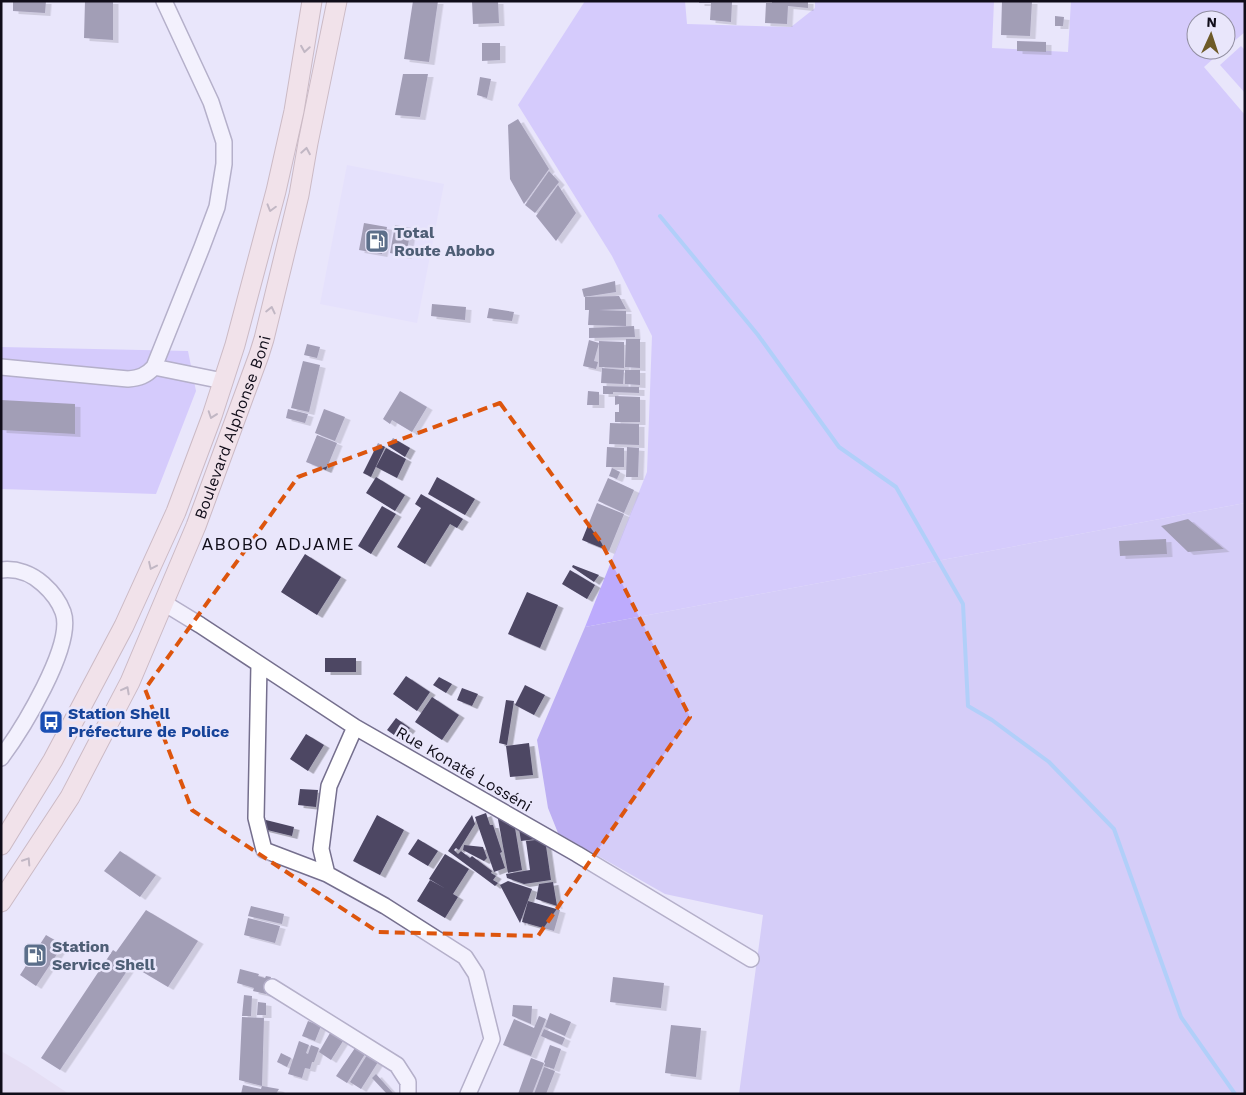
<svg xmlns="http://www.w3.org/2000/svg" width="1246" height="1095" viewBox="0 0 1246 1095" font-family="'Work Sans',sans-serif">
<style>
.built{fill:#e1dbfd}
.industrial{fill:#e1d6eb}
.green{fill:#bdabfd}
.forest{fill:#bdaff3}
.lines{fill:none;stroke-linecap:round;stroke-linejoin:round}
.stream{stroke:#6db4f7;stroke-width:4}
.building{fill:#4d4764;filter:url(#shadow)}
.minor-casing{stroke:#756f8e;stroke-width:18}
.major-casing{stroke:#a78682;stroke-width:21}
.minor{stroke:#fff;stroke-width:15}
.major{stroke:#fbddd6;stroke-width:19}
.oneway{stroke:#917f81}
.marked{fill:none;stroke:#dd550d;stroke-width:4;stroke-dasharray:10 6;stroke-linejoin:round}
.labels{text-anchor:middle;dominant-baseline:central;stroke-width:5;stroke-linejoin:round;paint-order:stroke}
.service-label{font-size:16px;font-weight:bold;fill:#4e5e75;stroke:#e9e6fb;text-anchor:start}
.street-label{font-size:16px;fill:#100d19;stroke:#e9e6fb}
.transit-label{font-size:16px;font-weight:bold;fill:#164399;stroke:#e9e6fb;text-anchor:start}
.neighbourhood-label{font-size:18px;letter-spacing:1px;fill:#100d19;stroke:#e9e6fb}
</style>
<defs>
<filter id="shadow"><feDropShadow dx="5.5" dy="3" stdDeviation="0" flood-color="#0004"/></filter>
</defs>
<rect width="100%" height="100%" fill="#e9e6fb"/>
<!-- built -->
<path class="built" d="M347 165 444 184 417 323 320 304Z"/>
<!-- industrial -->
<path class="industrial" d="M1 1051 27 1066 69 1094H1Z"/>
<!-- green -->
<path class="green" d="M585 1H685L687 24 791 27 815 8V1H994L992 48 1068 52 1071 1H1245V32L1226 48V20H1196V50H1223L1204 67 1245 115V503L585 627 647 472 652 336 612 256 518 105Z
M1241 46 1245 50V93L1220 65Z
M1 347 188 351 196 391 156 494 1 489Z"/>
<!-- forest -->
<path class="forest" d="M1245 503V1094H739L763 915 665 894 558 833 548 808 537 740 585 627Z"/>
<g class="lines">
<!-- stream -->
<path class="stream" d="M660 216 758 335 839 447 896 487 963 604 968 706 992 720 1049 762 1114 829 1181 1017 1235 1094"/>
</g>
<!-- building -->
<path class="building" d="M13 1H46L45 13 13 11Z
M85 1H113V40L84 38Z
M413 1H438L429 62 404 59Z
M472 1H498L499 23 473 24Z
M699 1 732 2 731 22 710 20 711 3H699Z
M772 1H808V8L788 6 787 24 765 23 766 3H772Z
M1002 1H1032L1030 36 1001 35Z
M1055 16 1064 17 1063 26H1055Z
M1017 41 1046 42V52L1017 51Z
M482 43H500V60L482 61Z
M403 74H428L420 117 395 115Z
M480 77 491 79 487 98 477 95Z
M518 119 549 169 524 204 510 179 508 125Z
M549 171 559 182 535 213 525 205Z
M558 185 576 213 556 241 536 216Z
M364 223 387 227 382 254 359 250Z
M395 225 411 228 406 256 390 253Z
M615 281 616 292 584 297 582 289Z
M619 296 626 309 599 310 626 311V326L588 325 589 310H585V297Z
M432 304 466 307 465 320 431 316Z
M489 308 514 312 512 321 487 318Z
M634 326 635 337 589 338V328Z
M626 339H640V368L625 367Z
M589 340 599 343 594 361 598 362 596 369 583 366Z
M599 341 624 342V368L599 367Z
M307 344 320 347 317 358 304 355Z
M303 361 320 365 309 412 291 408Z
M602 368 624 370 623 384 601 383Z
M625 370H640V385L625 384Z
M603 386 639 387V393L613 392V394H603Z
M400 391 427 407 412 432 392 420 390 424 383 419Z
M588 391 599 392V405H587Z
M615 396 640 397V422H615V412H619V404L615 405Z
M1 400 75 404V434L1 430Z
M288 409 308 414 305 423 286 418Z
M324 409 345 417 335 441 315 433Z
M610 423 639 424V445L609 444Z
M317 435 337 443 326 470 306 462Z
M393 438 410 448 405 457 388 446Z
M378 443 385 447 371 477 363 473Z
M607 447 624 448V467H606Z
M627 447 639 448 638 477H626Z
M386 448 406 459 397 478 376 467Z
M612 468 620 472 617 479 609 476Z
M376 477 405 495 395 511 366 493Z
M437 477 475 499 465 515 428 494Z
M608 478 634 490 624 513 598 501Z
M421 494 463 519 457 528 450 524 425 564 397 547 421 508 415 504Z
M597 503 624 514 609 551 582 540Z
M382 506 396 514 371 554 358 546Z
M1188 519 1224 549 1188 552 1161 526Z
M1166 539 1167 554 1120 556 1119 541Z
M305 554 341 577 317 615 281 592Z
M573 565 599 575 594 582 572 567Z
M570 570 595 585 587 599 562 584Z
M527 592 558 605 540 648 508 634Z
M325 658H356V672H325Z
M406 676 430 692 417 711 393 694Z
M439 677 452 684 446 693 433 685Z
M525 685 545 695 534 715 515 705Z
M462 688 478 694 472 706 457 700Z
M432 697 459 715 442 740 415 722Z
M506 700 514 701 507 745 499 743Z
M396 718 410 728 401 740 387 730Z
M306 734 324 745 308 771 290 759Z
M529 743 533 775 510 777 506 746Z
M300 789 318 790 316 807 298 805Z
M486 813 490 825H493L502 852 500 853 505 868 494 872 475 817Z
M497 814 514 822 522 870 508 873Z
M377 815 404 830 380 875 353 861Z
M472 815 475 824 459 850 456 848 454 850 458 854 461 851 470 858 472 856 492 871 491 873 496 876 493 880 498 883 495 886 448 851Z
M262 819 294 827 292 836 259 828Z
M519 829 544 838 521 841Z
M418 839 438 851 428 866 408 854Z
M545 839 551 880 524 884 507 878 506 874 530 870 526 841Z
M464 845 483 847 487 858 484 861 463 850Z
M120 851 156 875 140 897 104 871Z
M445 854 469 869 453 894 458 897 445 918 417 901 430 880 446 889 429 879Z
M508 881 532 889 520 923 500 885Z
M553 882 557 906 536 899 539 884Z
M528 901 560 910 554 931 522 922Z
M251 906 284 914 282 924 248 916Z
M146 910 198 941 168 987 131 965 60 1070 41 1058 113 950 116 952Z
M248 918 280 926 275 943 244 935Z
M46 935 63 945 36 986 20 975Z
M240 969 259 974 258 976 265 978 266 976 271 977 266 994 253 991 254 988 237 983Z
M613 977 664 983 661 1008 610 1002Z
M244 995 252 996 251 1016H242Z
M258 1002 266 1003V1015H257Z
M513 1005 532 1006 531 1024 512 1016Z
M550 1013 571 1022 565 1036 545 1027Z
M539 1016 546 1019 531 1056 503 1045 514 1019 534 1028Z
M242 1017 264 1018 262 1086 239 1080Z
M308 1021 321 1026 315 1041 302 1036Z
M671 1025 701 1028 696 1077 665 1073Z
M544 1029 565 1038 562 1045 541 1036Z
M330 1033 343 1041 331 1060 319 1052Z
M299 1041 309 1045 306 1053 308 1054 311 1045 319 1048 314 1062H312L310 1069 305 1068 302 1078 288 1074Z
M550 1045 561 1049 554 1069 544 1066 545 1063 544 1062Z
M355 1048 365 1054 347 1083 336 1076Z
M281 1053 291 1058 287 1067 277 1062Z
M367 1055 378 1062 361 1089 350 1082Z
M531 1058 544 1063 532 1094H518Z
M544 1067 555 1071 546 1094H534Z
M376 1074 393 1093 392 1094H387L372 1078Z
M243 1085 261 1089 262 1086 279 1089 276 1094H241Z"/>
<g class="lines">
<!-- minor casing -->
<g class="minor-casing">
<path id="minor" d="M1 367 128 379C139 378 146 376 154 367L202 247 217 207 224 164V142L211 102 164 1
M154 367 223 381
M1 570C17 568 32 574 43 584 52 592 59 601 63 612 75 645 21 731 1 758
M164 603 200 625 355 727 577 854 751 959
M259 664 256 818 264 850 327 874 385 906 465 957 476 974 492 1039 468 1094
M327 874 321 849 329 786 355 727
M272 987 397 1065 408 1082V1094"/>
</g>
<!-- major casing -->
<g class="major-casing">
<g id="major">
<path d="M1 845 53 760 124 626 176 512 212 416 235 345 276 191 294 111 312 1"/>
<path id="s1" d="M1 902 70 797 130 682 196 526 259 355 264 339 299 195 308 143 337 1"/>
</g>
</g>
<!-- minor -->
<use href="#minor" class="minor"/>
<!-- major -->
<use href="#major" class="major"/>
</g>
<!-- one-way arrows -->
<defs><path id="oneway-chevron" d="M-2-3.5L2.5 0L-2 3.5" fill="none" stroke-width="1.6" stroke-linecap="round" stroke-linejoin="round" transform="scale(1.25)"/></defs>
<g class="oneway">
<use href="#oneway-chevron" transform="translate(305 49) rotate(99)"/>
<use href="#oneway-chevron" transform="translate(306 151) rotate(-80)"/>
<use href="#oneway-chevron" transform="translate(271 208) rotate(106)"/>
<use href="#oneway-chevron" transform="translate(271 310) rotate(-77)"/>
<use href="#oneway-chevron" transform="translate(212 415) rotate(109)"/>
<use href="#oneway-chevron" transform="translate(152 566) rotate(115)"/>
<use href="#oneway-chevron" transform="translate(126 690) rotate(-62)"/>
<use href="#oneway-chevron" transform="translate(27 861) rotate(-57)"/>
</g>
<!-- marked area -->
<path d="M0 0H1246V1095H0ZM500 403 601 542 690 717 538 936 378 932 192 810 145 689 298 477Z" fill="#e9e6fb" fill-opacity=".55" fill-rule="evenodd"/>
<path class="marked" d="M500 403 601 542 690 717 538 936 378 932 192 810 145 689 298 477Z"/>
<!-- icons -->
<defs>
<g id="fuel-square" transform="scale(1.25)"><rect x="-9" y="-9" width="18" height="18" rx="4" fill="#5c6f8a" stroke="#e9e6fb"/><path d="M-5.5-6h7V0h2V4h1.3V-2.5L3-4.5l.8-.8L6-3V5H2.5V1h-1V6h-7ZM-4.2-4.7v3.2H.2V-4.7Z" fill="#fff"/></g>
<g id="bus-square" transform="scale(1.25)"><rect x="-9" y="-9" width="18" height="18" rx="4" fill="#1a4fb4" stroke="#e9e6fb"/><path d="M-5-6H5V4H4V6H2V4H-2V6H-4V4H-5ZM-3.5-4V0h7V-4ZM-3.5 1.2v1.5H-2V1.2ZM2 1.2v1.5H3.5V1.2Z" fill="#fff"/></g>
</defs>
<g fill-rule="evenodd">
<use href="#fuel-square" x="377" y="241"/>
<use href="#bus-square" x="51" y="722"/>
<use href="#fuel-square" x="35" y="955"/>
</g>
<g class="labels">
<!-- service labels -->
<g class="service-label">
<text x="394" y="232">Total<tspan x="394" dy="18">Route Abobo</tspan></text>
<text x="52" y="946">Station<tspan x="52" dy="18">Service Shell</tspan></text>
</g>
<!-- street labels -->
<g class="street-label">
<text stroke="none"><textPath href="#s1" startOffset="530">Boulevard Alphonse Boni</textPath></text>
<text transform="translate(464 769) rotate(30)">Rue Konaté Losséni</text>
</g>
<!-- transit labels -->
<g class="transit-label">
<text x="68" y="713">Station Shell<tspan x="68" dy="18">Préfecture de Police</tspan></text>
</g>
<!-- neighbourhood labels -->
<g class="neighbourhood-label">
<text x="278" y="543">ABOBO ADJAME</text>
</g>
</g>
<!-- border -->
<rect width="1246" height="1095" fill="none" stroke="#100d19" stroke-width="5"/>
<!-- north arrow -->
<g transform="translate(1211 35) rotate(3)"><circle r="24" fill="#e9e6fb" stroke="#928fa1"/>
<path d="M0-4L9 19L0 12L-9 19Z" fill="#6e5a28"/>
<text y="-8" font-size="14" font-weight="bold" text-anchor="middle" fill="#100d19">N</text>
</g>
</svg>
